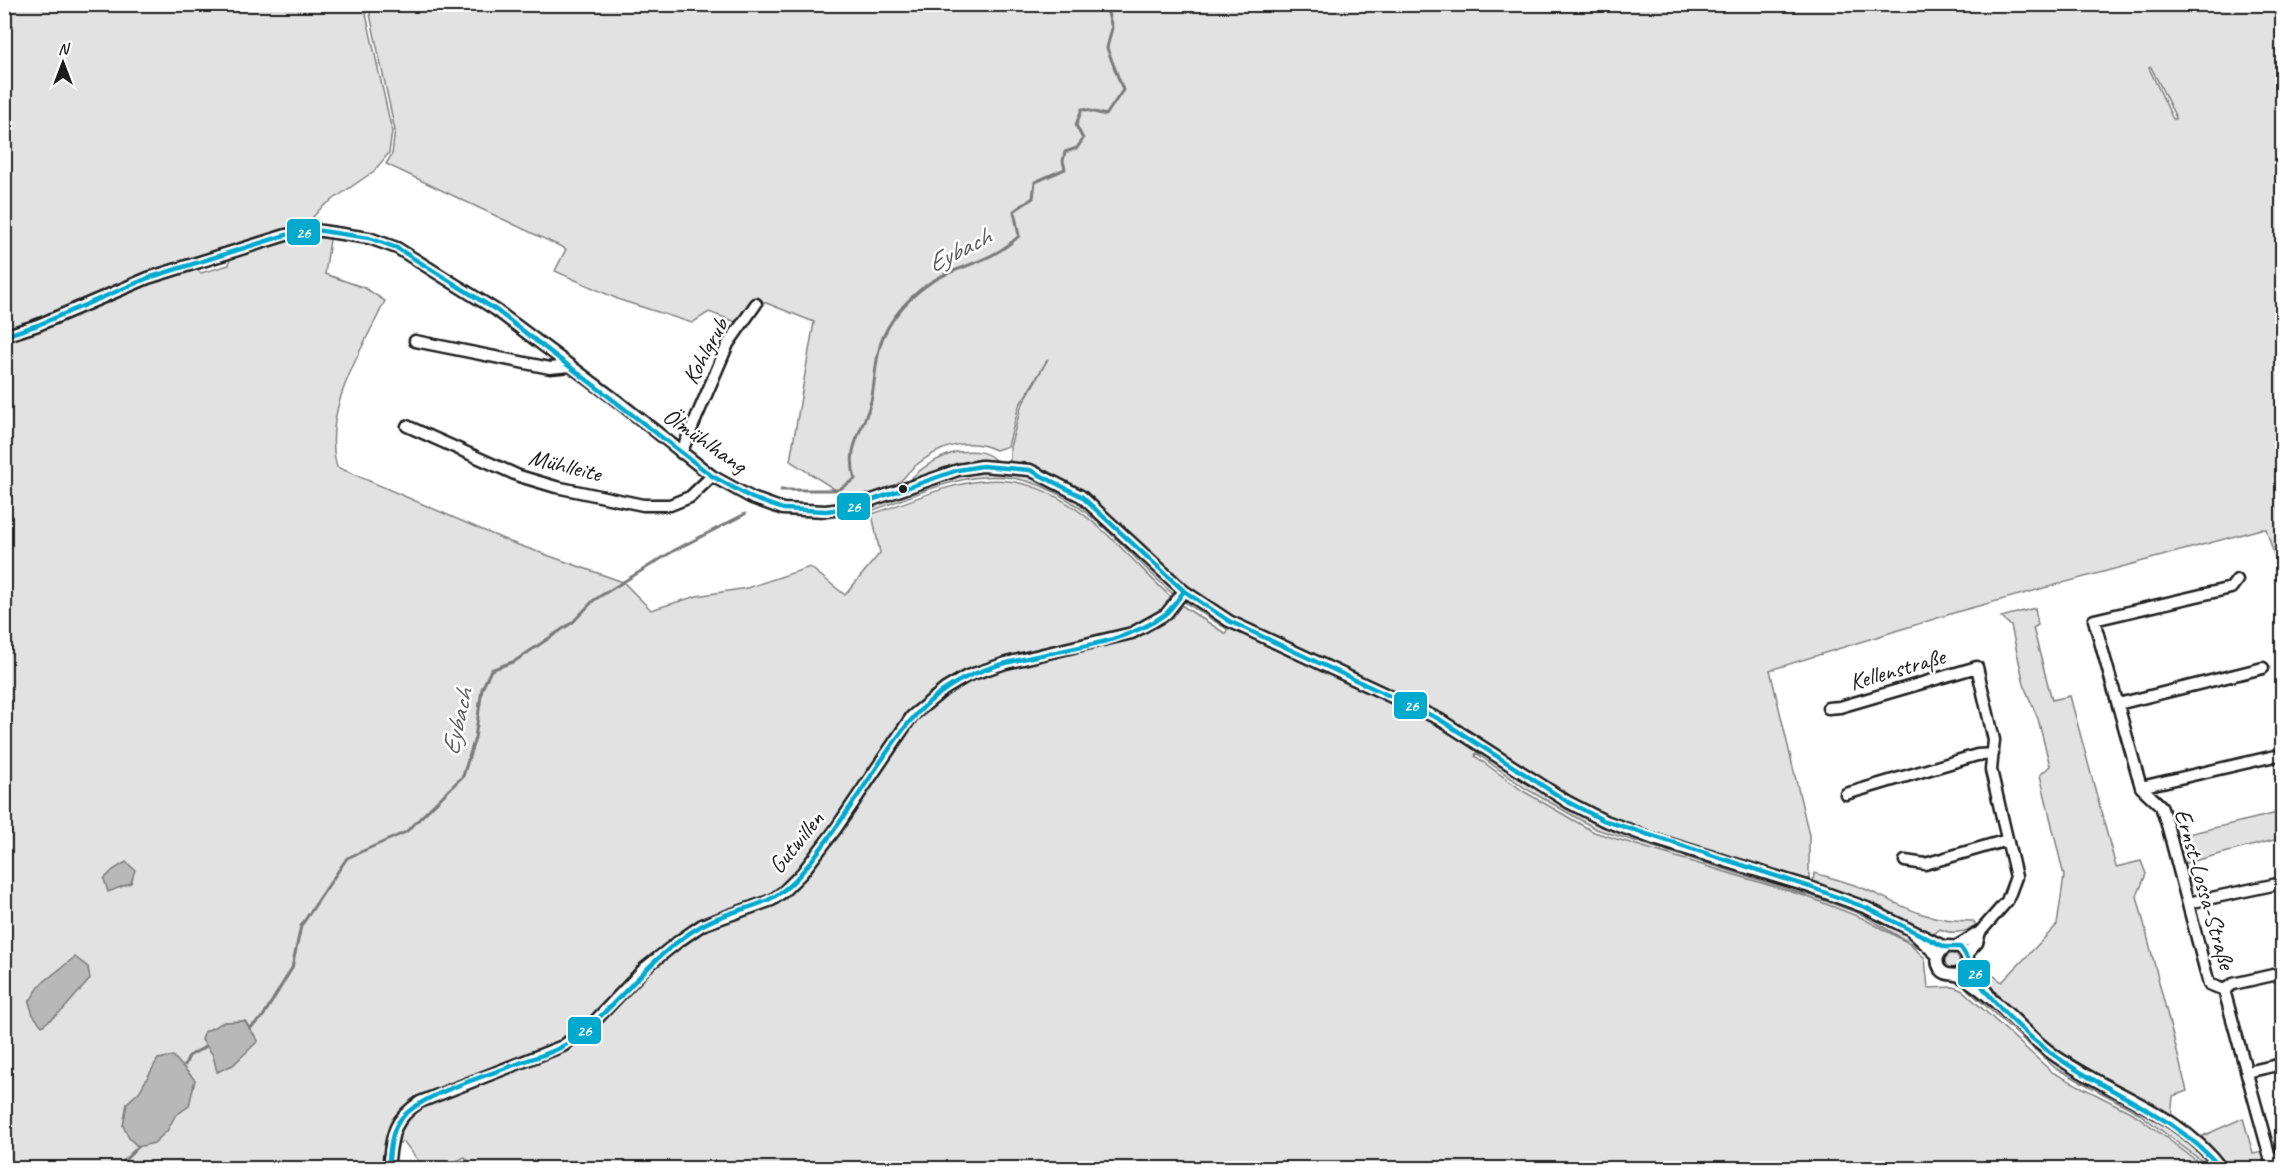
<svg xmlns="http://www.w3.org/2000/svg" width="2287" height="1173" viewBox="0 0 2287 1173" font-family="Caveat,sans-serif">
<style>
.green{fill:#e2e2e2;stroke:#7f7f7f;stroke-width:1.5;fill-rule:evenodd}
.water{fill:#b8b8b8;stroke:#7a7a7a;stroke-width:1.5}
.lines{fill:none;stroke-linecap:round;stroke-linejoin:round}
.stream{stroke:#7a7a7a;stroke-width:3}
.minor-casing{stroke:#1c1c1c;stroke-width:15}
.minor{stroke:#fff;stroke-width:10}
.bus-1-casing{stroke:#fff;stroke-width:9}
.bus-1{stroke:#00a9ce;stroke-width:4.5}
.bus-dot{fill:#1c1c1c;stroke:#fff;stroke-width:2}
.labels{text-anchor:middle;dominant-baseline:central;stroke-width:5;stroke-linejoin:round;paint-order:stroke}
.street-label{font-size:24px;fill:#1c1c1c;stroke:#fff}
.water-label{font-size:26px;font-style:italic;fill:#5a5a5a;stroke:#fff}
.line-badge{stroke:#fff;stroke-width:2}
.badge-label{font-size:16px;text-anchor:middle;font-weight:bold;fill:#fff}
</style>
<rect width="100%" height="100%" fill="#fff"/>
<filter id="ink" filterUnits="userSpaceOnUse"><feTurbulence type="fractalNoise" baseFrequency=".0167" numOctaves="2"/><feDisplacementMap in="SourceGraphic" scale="12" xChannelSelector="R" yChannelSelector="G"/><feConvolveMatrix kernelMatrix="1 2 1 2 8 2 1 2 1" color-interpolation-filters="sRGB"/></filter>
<g filter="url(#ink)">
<!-- green -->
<path class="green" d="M4 5H364L392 131 389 153 374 171 321 208 313 217V227L285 233 5 334Z
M368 5H2282V579L2266 529H2261L1960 611 1770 670 1809 835V883L1605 818 1569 799 1441 715 1227 614 1186 587 1083 493 1032 466 1010 463V447L1021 407 1048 359 1019 406 1008 446 996 450C966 436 939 447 915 466 908 471 903 481 895 485 887 490 878 493 869 496L868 493 850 499 790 461 814 322 756 299 739 323 709 312 692 323 620 300 555 271 566 249 386 164 392 154 395 130ZM2151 67 2176 118V119H2173L2149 68Z
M331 233 325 274 365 288 385 301C362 350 321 410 337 467L510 542 623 582 651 610 697 596 747 588 810 567 845 595 880 553 872 514C907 503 945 484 982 481 1065 472 1119 550 1174 600L1163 612 1132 630 969 678 1134 635 1178 603 1226 634 1227 629 1181 600 1184 595 1436 723 1567 805 1808 891 1807 895 1596 829 1525 788 1476 753 1475 756 1523 791 1594 832 1808 897 1862 918 1907 942 1925 958 1928 988 1954 987 1963 991 2052 1072 2136 1115 2206 1168H474L465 1157 442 1168H424L404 1142 394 1144 385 1168H5L4 338 148 279 193 266 201 273 229 265 230 256 288 237ZM245 1021 258 1041 218 1072 213 1055 224 1022Z
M956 452C972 451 985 449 996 461L956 464 909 481C922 466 938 458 956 452Z
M983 471 1029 474 1080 500 1181 593 1177 598C1120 548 1067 469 982 477 944 480 904 500 868 512L863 508 959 476Z
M2035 608 2038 625 2033 628 2052 700 2070 696 2116 867 2141 861 2146 874 2137 896 2187 1091 2173 1096 2171 1118 2092 1075 2035 1037 1981 975 1985 969 2002 982 2057 925 2064 876 2040 775 2050 766 2038 719 2025 688 2011 626 2001 617Z
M2282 812V838L2182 864 2175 837Z
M1814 873C1832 878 1851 883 1867 890 1908 908 1925 921 1973 921L1976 926C1966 932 1952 935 1940 929L1933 935 1813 884Z
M1810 891C1849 906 1891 919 1922 947L1920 949 1863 915 1809 895Z
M1945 961a7 7 0 1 1 14 0a7 7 0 1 1-14 0Z
M1969 988C1990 1005 2010 1026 2032 1041 2096 1086 2164 1108 2217 1168H2211L2137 1112 2055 1068 1968 990Z
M2243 1118 2253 1154 2263 1152 2268 1168H2225L2198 1138Z"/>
<!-- water -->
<path class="water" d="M126 862 135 870 131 883 108 892 104 879 113 870Z
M75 957 88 967 90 979 63 1010 42 1026 33 1015 29 1002 41 984Z
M245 1021 258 1041 233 1065 217 1072 213 1055 202 1040 204 1032 224 1022Z
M173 1056 195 1080 189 1106 175 1116 167 1131 154 1143 138 1147 129 1138 123 1126 127 1103 139 1092 158 1059Z"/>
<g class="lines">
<!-- stream -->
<path class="stream" d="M781 490H838L855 479C846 448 861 434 870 405 876 384 874 358 883 337 896 309 922 283 951 272 979 261 996 257 1019 236L1014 211 1033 198 1035 182 1065 169 1063 161 1065 152 1077 148 1083 139 1076 125 1082 109 1106 115 1123 90 1107 48 1112 28 1108 13 1109 4
M250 1028 262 1018 292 968 301 926 347 858 406 832 463 776 475 738 482 689 491 670 515 661 573 622 594 600 675 550 745 514
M185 1065 189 1056 205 1047
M117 1168 138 1147"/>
<!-- minor casing -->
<g class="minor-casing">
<path id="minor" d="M4 336 38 325 148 278 286 235 315 230 369 238 397 248 496 310 616 400 712 476 752 498 783 509 826 511 849 508 958 470 982 466 1030 470 1081 496 1184 591 1229 621 1439 719 1568 802 1603 820 1654 839 1810 887 1867 908 1945 947
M415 341 550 368 570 366
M407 426 519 476 556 487 643 505H670L690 497 712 476
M681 453 728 344 756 304
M2237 580 2231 588 2094 620 2141 787 2161 806 2168 828 2209 984 2224 990 2273 1168
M2118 704 2263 668
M1828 708 1840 707 1977 667 1994 740 1991 770 2016 877 2007 901 1980 932 1977 943 1967 954
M2141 787 2275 756
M1846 794 1977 755 1993 754
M1905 861 1925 864 2007 840
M2188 903 2282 883
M1913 933 1938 956
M1957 946 1980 932
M1968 965 1989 995
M1956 975 1965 970 1968 957 1960 947 1948 946C1939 951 1934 960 1940 969 1945 975 1949 974 1956 975 1966 978 1982 991 1990 998 2016 1018 2035 1044 2063 1061 2116 1096 2182 1115 2221 1168
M2224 990 2233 984 2282 973
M2247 1072 2282 1064
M2270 1159 2282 1156
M388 1168C392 1137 391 1121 420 1102L563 1046 595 1021 645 968 679 941 702 925 772 900 783 892 802 873 835 830 912 716 945 689 967 676 1006 663 1132 633 1166 614 1184 591"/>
</g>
<!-- minor -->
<use href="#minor" class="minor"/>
<!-- bus-1 casing -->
<g class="bus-1-casing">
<path id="bus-1" d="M4 336 38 325 148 278 286 235 315 230 369 238 397 248 496 310 712 476 752 498 783 509 826 511 849 508 958 470 982 466 1030 470 1081 496 1184 591 1229 621 1439 719 1568 802 1603 820 1810 887 1867 908 1945 947H1960C1968 955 1970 969 1977 979 1992 1002 2012 1021 2033 1039 2095 1091 2165 1105 2221 1168
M388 1168C390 1153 390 1136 398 1123 414 1096 486 1076 517 1064 532 1058 551 1054 565 1045 615 1012 647 957 701 926 741 903 769 913 803 871 830 839 852 804 875 770 896 739 914 710 946 689 1008 646 1106 658 1164 615 1172 609 1178 599 1184 591"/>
</g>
<!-- bus-1 -->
<use href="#bus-1" class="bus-1"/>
</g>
</g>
<!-- markers -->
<circle class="bus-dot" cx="903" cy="489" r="5"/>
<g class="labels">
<!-- street labels -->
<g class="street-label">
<text transform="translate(705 351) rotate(-62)">Kohlgrub</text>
<text transform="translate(705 440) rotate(35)">Ölmühlhang</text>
<text transform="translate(565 465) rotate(14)">Mühlleite</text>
<text transform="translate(1897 669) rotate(-16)">Kellenstraße</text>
<text transform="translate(796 842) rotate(-51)">Gutwillen</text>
<text transform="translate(2205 889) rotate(74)">Ernst-Lossa-Straße</text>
</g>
<!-- water labels -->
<g class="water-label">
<text transform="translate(959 250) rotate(-27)">Eybach</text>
<text transform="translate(457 722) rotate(-77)">Eybach</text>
</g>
</g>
<g class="line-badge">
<rect x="286" y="218" width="35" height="28" rx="6" fill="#00a9ce"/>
<rect x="836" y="492" width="35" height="29" rx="6" fill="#00a9ce"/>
<rect x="1393" y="691" width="35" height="29" rx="6" fill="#00a9ce"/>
<rect x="1957" y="959" width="34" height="29" rx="6" fill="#00a9ce"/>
<rect x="567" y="1016" width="35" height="29" rx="6" fill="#00a9ce"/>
</g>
<g class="badge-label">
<text x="303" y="238">26</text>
<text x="853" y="512">26</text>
<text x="1411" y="711">26</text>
<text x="1974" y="979">26</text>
<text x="584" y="1036">26</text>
</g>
<!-- margin -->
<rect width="2287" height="1173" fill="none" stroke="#fff" stroke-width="24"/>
<rect x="12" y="12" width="2263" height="1149" fill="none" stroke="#1c1c1c" stroke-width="2" filter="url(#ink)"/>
<!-- north arrow -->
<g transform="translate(63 63)" stroke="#ffffff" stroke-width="4.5" paint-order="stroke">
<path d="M0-4.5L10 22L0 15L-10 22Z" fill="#1c1c1c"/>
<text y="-9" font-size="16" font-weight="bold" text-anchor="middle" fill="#1c1c1c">N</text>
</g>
</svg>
